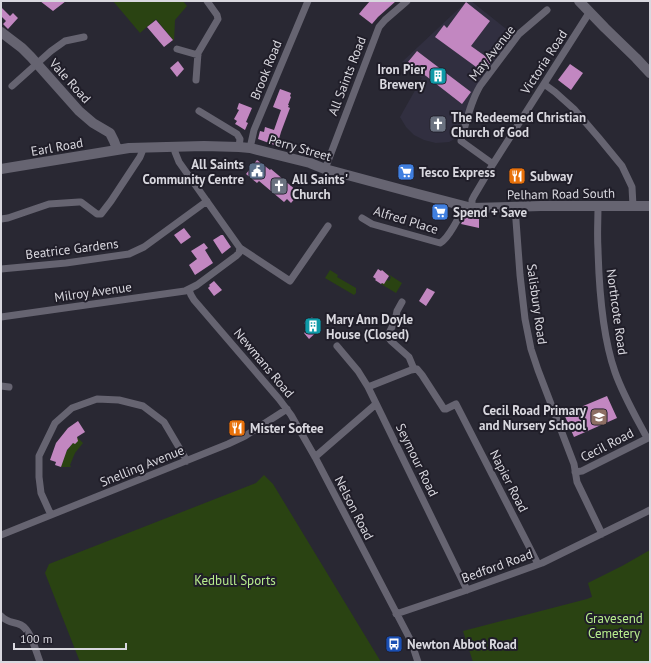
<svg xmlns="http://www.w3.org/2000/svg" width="651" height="663" viewBox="0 0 651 663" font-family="'PT Sans',sans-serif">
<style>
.built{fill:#312f40}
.green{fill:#2a4312}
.building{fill:#c287c1}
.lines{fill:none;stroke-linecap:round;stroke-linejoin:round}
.street{stroke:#666471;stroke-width:7}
.secondary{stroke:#666471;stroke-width:10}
.labels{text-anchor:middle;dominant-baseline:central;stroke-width:4;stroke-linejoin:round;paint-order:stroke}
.street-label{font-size:13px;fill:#d9d8df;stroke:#201e29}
.poi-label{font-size:13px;font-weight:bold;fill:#d9d8df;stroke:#201e29;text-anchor:start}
.park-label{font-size:13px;fill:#b7ed8d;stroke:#201e29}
</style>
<rect width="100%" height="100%" fill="#292833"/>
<!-- built -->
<path class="built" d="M467 1H471L515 36 473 92 458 137 449 142 436 143 424 140 414 135 406 127 400 117 422 78 402 62Z"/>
<!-- green -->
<path class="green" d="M113 1H183L187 6 175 20 174 41 156 19 140 33Z
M330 270 338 275 337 277 356 288V293L354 295 325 278Z
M387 274H388L402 283 396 293 381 284 387 280 389 281 391 277Z
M77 437 83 443 75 453 70 465 71 467H61L66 452Z
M264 475 273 484 381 662H80L45 573 49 564 256 483Z
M650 550V662H473L463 631 587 599 592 597 588 583 622 566Z"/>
<!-- building -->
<path class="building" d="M40 1H66L53 11Z
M370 1H396L378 17 372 24 359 14 363 9Z
M466 2 490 21 471 46 492 61 483 72 435 37 444 25 447 28Z
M1 7 10 16 13 13 18 18 8 29 3 24 6 21 1 16Z
M156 20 173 40 164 47 147 27Z
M417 51 471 92 462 104 408 62Z
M178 61 184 69 177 77 170 68Z
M570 64 583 73 571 90 558 80Z
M280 89 291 93 290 96 291 97 288 105H289L288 107 290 108 281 132 277 146 258 139 260 131 264 132 265 127 274 130 281 110 273 107Z
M239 103 252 108 246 122 248 123 245 130 237 125 235 124 237 121 234 119 239 110 237 109Z
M257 160 270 170 271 169 297 191 295 194 297 196 291 203 287 199 284 202 259 181 257 183 246 174Z
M466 214 479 217V228L461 224Z
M184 228 191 237 181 244 174 235Z
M221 235H223L231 247 222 254 213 240Z
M204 243 208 248 205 250 213 263 195 275 189 265 197 259 191 251Z
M378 269 381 271 382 270 389 276 384 284 382 283 381 284 375 280 376 279 373 277Z
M214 281 222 290 214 296 208 288 210 286 209 285Z
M427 288 435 292 426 306 419 301Z
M312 317 321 328 309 339 304 333 310 329 304 323Z
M607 396 617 418 574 437 564 414Z
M78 421 85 432 77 437 78 441 75 444 73 443 67 450 61 467 55 465 56 462 50 460 56 443 68 428Z"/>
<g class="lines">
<!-- street -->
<path class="street" d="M177 49 198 55
M196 80 198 53 218 19 217 15 207 1
M544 84 555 92 574 109 599 138 622 166 632 187 633 206
M12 86 51 51 65 41 84 37
M199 111 237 134 240 139 239 147
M176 147 175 152 179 162 240 248 290 281 328 226
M250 148 254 130 308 1
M493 164 461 141C466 123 470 103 480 86L519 34 547 10
M325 169 379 27 385 20 407 1
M598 206C598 221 597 235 598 249 599 288 602 335 615 372 623 395 636 417 647 438
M515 207 520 275 525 319 531 349 538 370 574 464 577 482 602 534
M472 208V200L474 196 493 164 589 13
M362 218 372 224 440 243C448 239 461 215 463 206
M1 219 8 218 49 204 79 202H81L97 214H101L111 201 140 157 142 152 141 147
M1 269 66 263 129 254 144 247 207 201
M189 290 191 295 194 300 279 399 291 415 315 457 411 641 418 662
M402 302 397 311 395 321 389 333 388 337 391 341 409 357 414 369
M1 317 185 291 197 285 236 256 239 253 240 248
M337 346 358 371 368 387 467 590
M1 386 9 387
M368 387 411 370 417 369 422 375 444 409H446L456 404 538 564
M315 457 376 404
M575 472 582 471 650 437
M51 515 41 493 39 477V456L55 423 72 408 97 399 119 400 143 406 164 422 187 461
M1 535 228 444 245 436 287 409
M396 614 467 590 542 563 650 510
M1 616C9 624 13 621 21 625 31 630 36 652 40 662"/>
<!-- secondary -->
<path class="secondary" d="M579 1 605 28 636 58 650 73
M1 32 22 48 31 57 79 111 93 123 110 133 114 141 117 149
M1 169 129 148 204 146 239 147 250 148 310 163 325 169 418 194 472 208 541 206H650"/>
</g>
<!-- icons -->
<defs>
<g id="building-square" transform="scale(0.9)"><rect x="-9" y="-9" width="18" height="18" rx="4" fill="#0f9aa8" stroke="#201e29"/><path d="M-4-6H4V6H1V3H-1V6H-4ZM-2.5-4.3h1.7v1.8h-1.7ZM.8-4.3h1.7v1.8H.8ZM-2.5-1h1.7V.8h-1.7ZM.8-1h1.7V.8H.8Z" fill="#fff"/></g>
<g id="church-square" transform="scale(0.9)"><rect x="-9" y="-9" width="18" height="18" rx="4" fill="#6b7280" stroke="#201e29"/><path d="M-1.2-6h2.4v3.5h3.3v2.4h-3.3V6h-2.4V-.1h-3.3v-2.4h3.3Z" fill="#fff"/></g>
<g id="civic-square" transform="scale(0.9)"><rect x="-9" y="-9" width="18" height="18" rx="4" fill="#5c6f8a" stroke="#201e29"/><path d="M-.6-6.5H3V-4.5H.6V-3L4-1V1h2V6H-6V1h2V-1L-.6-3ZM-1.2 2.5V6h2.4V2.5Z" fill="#fff"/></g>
<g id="supermarket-square" transform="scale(0.9)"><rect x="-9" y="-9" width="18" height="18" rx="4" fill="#3f7fe0" stroke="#201e29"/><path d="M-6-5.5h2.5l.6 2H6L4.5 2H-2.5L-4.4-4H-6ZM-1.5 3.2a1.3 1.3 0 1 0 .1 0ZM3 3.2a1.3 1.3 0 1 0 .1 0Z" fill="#fff"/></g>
<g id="restaurant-square" transform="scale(0.9)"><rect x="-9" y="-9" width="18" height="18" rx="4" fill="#e8710a" stroke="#201e29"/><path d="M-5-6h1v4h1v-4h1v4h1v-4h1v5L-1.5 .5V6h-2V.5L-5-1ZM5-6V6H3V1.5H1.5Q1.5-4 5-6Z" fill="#fff"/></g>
<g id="school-square" transform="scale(0.9)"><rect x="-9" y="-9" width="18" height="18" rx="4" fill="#8d6e63" stroke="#201e29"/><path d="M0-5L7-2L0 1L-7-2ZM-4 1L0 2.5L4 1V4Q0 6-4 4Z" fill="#fff"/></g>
<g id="bus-square" transform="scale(0.9)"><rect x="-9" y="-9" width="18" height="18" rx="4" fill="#1a4fb4" stroke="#201e29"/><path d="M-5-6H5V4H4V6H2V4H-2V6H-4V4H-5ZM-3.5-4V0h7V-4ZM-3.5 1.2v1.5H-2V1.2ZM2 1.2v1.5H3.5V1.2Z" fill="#fff"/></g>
</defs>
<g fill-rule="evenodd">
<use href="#building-square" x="438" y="76"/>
<use href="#church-square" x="438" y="124"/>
<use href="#civic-square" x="257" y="171"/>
<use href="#supermarket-square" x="406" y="172"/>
<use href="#restaurant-square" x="517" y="176"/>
<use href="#church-square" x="279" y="186"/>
<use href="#supermarket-square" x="440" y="212"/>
<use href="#building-square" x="313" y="326"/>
<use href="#school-square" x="599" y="417"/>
<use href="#restaurant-square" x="237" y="428"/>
<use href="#bus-square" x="394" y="644"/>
</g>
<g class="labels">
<!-- street labels -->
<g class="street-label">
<text transform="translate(492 53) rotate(-52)">May Avenue</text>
<text transform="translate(544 62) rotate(-57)">Victoria Road</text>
<text transform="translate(266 70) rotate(-68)">Brook Road</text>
<text transform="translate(347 76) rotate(-69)">All Saints Road</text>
<text transform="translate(70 81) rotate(48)">Vale Road</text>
<text transform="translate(57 147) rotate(-10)">Earl Road</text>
<text transform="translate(300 148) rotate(16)">Perry Street</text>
<text transform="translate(561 194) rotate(-1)">Pelham Road South</text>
<text transform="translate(406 220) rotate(17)">Alfred Place</text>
<text transform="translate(72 249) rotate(-7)">Beatrice Gardens</text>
<text transform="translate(93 292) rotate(-8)">Milroy Avenue</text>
<text transform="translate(537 304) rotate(82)">Salisbury Road</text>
<text transform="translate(617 312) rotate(82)">Northcote Road</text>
<text transform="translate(264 363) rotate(50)">Newmans Road</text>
<text transform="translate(607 445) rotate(-27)">Cecil Road</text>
<text transform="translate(417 460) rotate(64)">Seymour Road</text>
<text transform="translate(142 466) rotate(-22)">Snelling Avenue</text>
<text transform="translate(509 481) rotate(63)">Napier Road</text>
<text transform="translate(354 508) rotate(63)">Nelson Road</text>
<text transform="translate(497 566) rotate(-20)">Bedford Road</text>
</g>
<!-- poi labels -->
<g class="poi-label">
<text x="425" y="69" text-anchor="end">Iron Pier<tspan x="425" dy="15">Brewery</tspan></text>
<text x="451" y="117">The Redeemed Christian<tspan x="451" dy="15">Church of God</tspan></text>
<text x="244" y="164" text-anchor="end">All Saints<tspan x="244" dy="15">Community Centre</tspan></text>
<text x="419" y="172">Tesco Express</text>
<text x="530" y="176">Subway</text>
<text x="292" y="179">All Saints'<tspan x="292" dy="15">Church</tspan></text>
<text x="453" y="212">Spend + Save</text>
<text x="326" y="319">Mary Ann Doyle<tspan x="326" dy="15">House (Closed)</tspan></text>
<text x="586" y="410" text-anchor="end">Cecil Road Primary<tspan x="586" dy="15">and Nursery School</tspan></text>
<text x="250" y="428">Mister Softee</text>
<text x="407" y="644">Newton Abbot Road</text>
</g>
<!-- park labels -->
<g class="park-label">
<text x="235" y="580">Kedbull Sports</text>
<text x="614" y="618">Gravesend<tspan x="614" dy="15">Cemetery</tspan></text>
</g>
</g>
<!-- border -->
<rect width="651" height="663" fill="none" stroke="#d9d8df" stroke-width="4"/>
<!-- scale -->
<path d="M14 643v6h112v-6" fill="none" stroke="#d9d8df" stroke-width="2"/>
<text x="20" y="643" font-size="12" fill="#d9d8df" stroke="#201e29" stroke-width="3" paint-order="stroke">100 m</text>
</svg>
